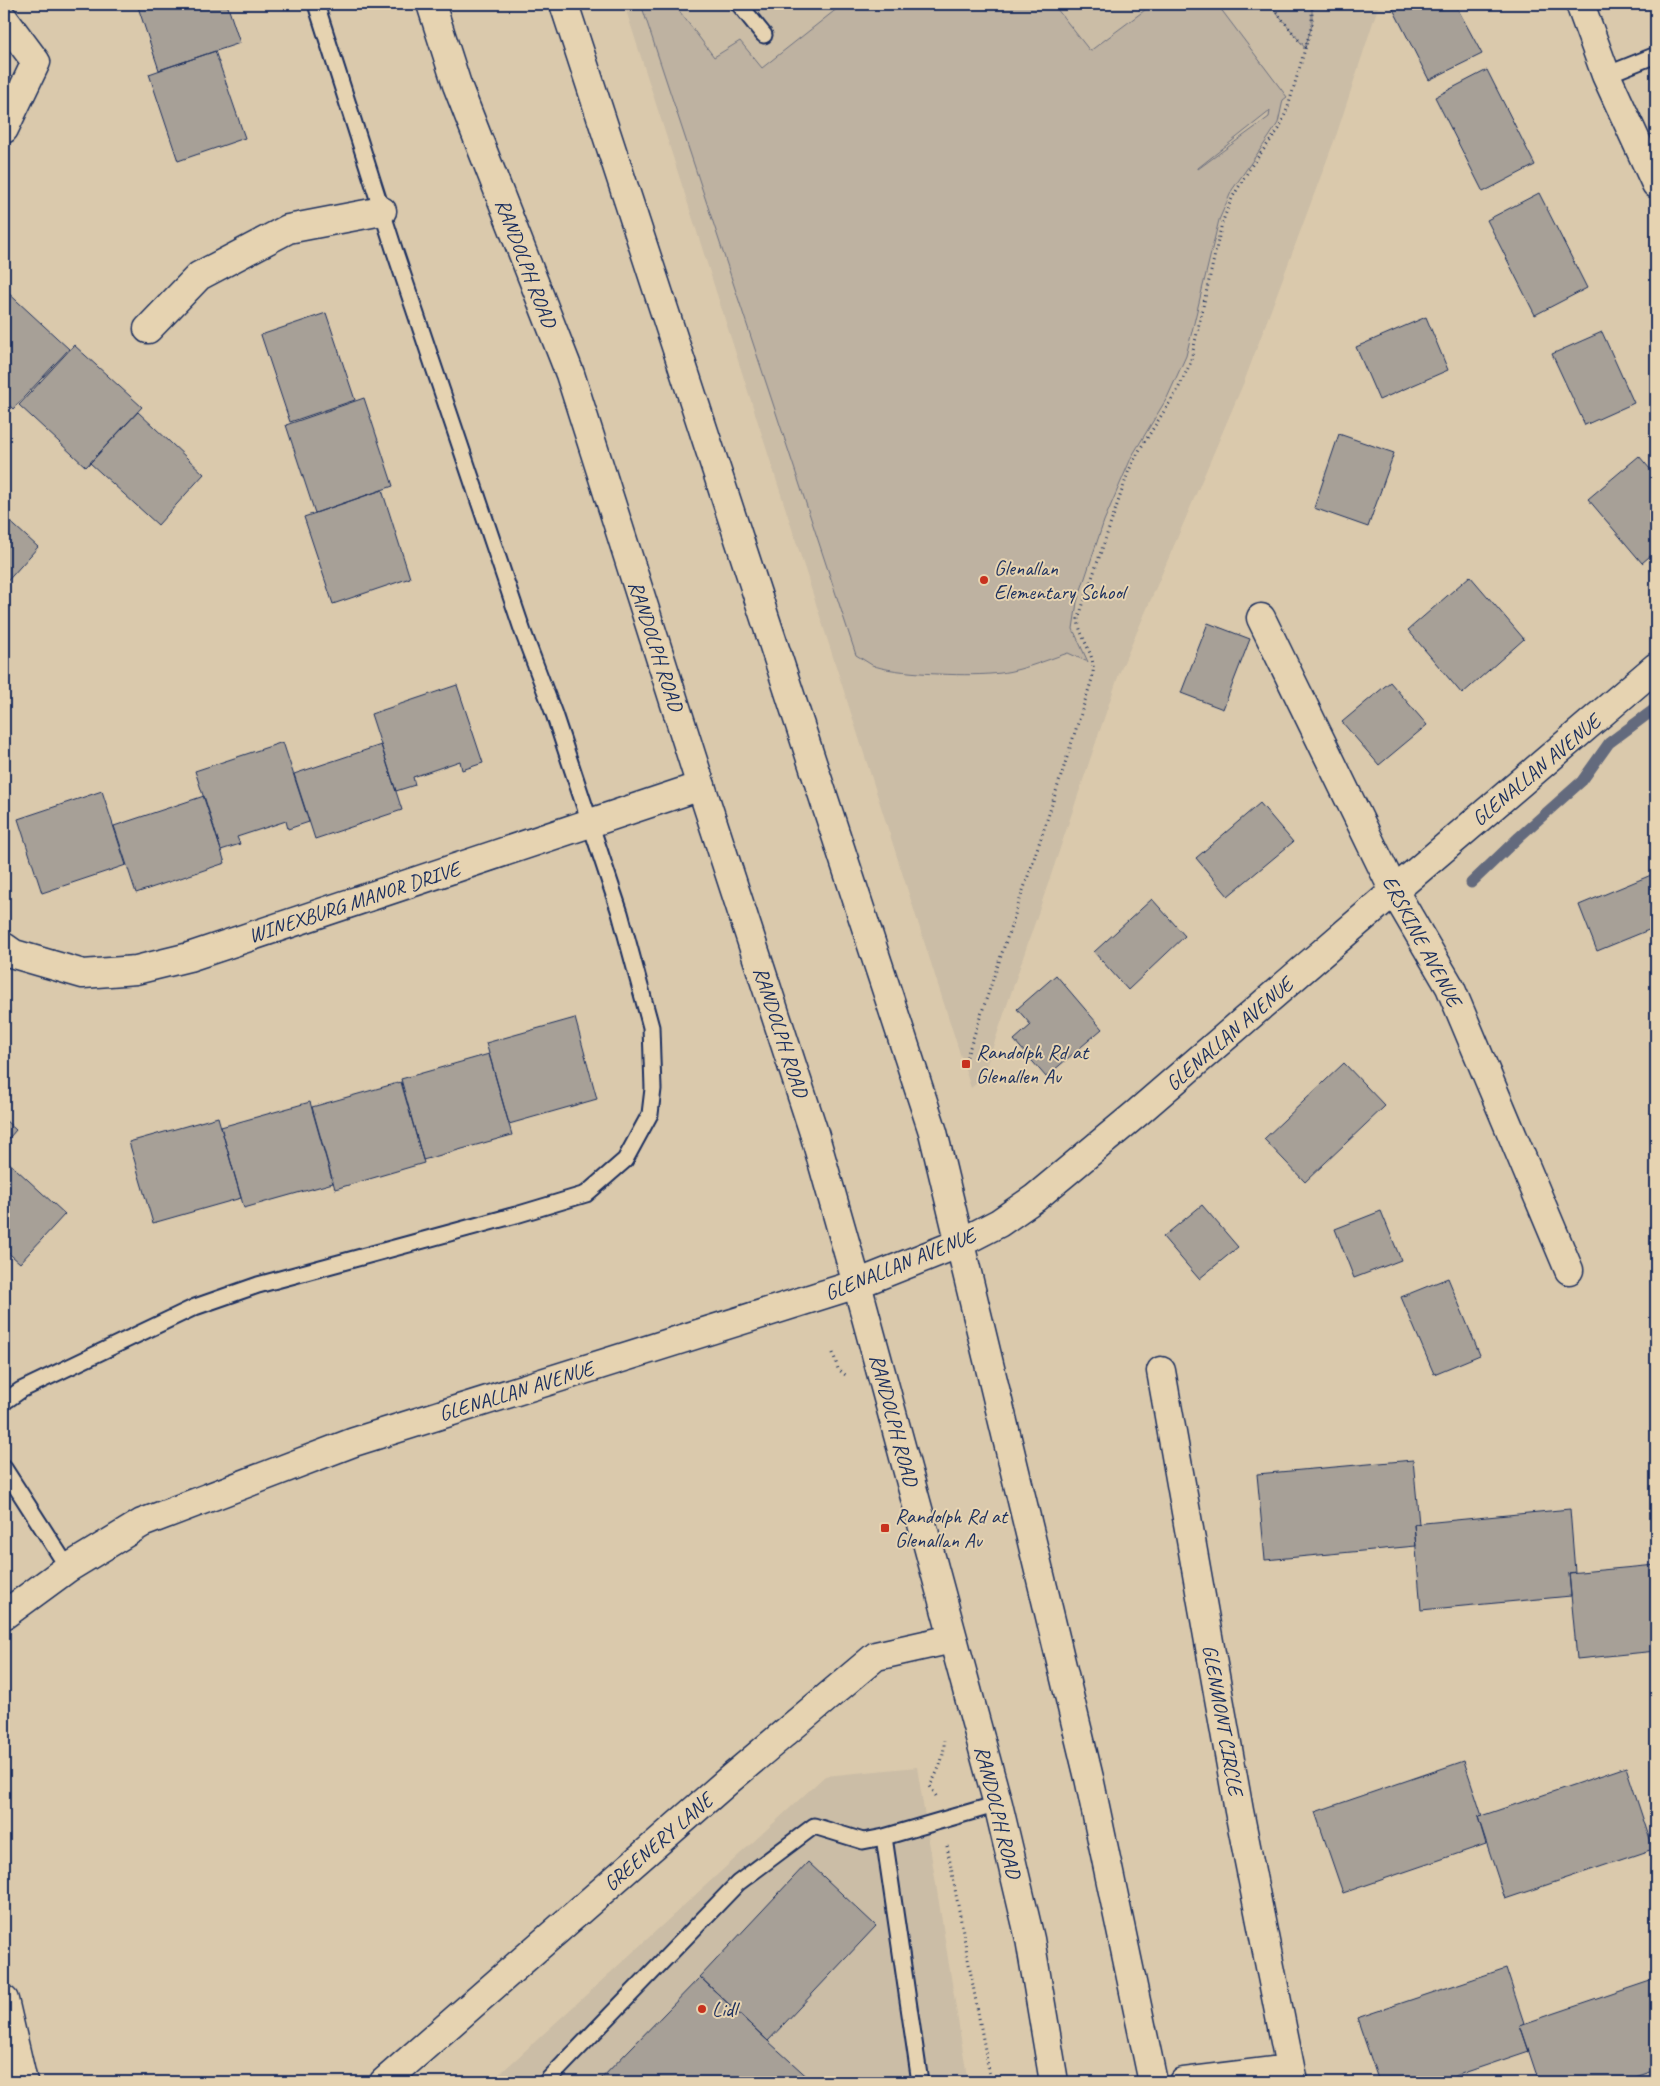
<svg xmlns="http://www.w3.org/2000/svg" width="1660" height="2086" viewBox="0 0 1660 2086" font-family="Caveat,sans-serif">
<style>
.built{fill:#cbbda6}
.green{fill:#beb2a1;stroke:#6c7080;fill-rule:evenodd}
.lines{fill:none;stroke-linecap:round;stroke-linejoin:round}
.stream{stroke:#646a7d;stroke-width:11}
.building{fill:#a7a097;stroke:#1b2f5e}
.service-casing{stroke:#1b2f5e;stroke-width:19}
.minor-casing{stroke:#1b2f5e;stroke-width:31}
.tertiary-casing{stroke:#1b2f5e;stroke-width:31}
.primary-casing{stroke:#1b2f5e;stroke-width:31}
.path{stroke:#1b2f5e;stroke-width:3;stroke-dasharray:1 4;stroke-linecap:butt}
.service{stroke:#e6d3b1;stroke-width:15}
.minor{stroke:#e6d3b1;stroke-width:28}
.tertiary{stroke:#e6d3b1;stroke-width:28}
.primary{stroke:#e6d3b1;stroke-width:28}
.poi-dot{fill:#c8321e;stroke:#e6d3b1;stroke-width:2}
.labels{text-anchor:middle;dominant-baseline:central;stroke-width:4;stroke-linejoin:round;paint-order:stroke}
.street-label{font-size:21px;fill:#1b2f5e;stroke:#e6d3b1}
.poi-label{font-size:21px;fill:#1b2f5e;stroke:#e6d3b1;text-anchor:start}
</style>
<rect width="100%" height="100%" fill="#dac9ac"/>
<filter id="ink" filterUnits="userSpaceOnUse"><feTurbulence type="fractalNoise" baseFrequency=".02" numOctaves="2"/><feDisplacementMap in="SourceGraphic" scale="10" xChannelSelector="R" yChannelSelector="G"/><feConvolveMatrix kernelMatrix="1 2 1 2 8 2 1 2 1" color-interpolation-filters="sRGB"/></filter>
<g filter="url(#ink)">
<!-- built -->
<path class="built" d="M624 4H1379L1337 133 1244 382 1119 674 982 1079 971 1088Z
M917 1767 968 2082H491L825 1776Z"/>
<!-- green -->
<path class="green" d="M641 4H674L714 57 740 41 762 68 843 4H1053L1090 51 1153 4H1217L1287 97 1283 100 1278 123 1269 137 1232 190 1219 220 1186 356 1167 398 1132 456 1104 521 1077 602 1073 629 1088 662 1068 653C1043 661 1017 673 990 674 967 676 892 674 872 665 867 662 861 658 856 655ZM1270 111 1269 117 1198 169V168Z
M1270 4H1312V25L1305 48Z"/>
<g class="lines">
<!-- stream -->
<path class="stream" d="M1471 883 1519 837 1582 781 1609 743 1656 708"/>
</g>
<!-- building -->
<path class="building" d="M137 4H227L240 43 159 70Z
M1399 4H1455L1482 54 1429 80 1392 7Z
M215 51 245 138 178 161 149 74Z
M1487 70 1535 165 1483 192 1435 97Z
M1539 193 1587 288 1535 315 1487 220Z
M4 289 69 349 13 409 4 400Z
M326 313 355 400 290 422 261 335Z
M1426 317 1448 370 1379 400 1356 347Z
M1602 332 1634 403 1585 425 1552 354Z
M74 345 142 407 86 467 19 405Z
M364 398 393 486 315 513 286 425Z
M138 412 204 474 158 525 90 463Z
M1339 434 1394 453 1368 527 1314 508Z
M1639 456 1656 476V551L1642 563 1588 499Z
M382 490 410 578 333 604 304 517Z
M4 516 38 547 4 585Z
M1470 576 1524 639 1462 694 1408 630Z
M1208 623 1250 639 1223 709 1181 693Z
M1390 682 1427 725 1379 765 1342 722Z
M457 685 483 763 462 770 460 761 413 777 415 785 396 791 371 714Z
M283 742 309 822 288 829 286 821 237 837 240 844 221 850 195 771Z
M381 745 402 810 315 839 294 774Z
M102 791 126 865 42 893 18 819Z
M204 796 225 863 136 893 114 826Z
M1260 803 1293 842 1228 896 1196 858Z
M1656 873V927L1597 951 1579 905Z
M1152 899 1185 936 1128 990 1094 952Z
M1056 975 1102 1029 1046 1077 1014 1040 1031 1025 1017 1009Z
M575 1018 597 1099 509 1124 486 1043Z
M489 1054 512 1135 423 1160 401 1079Z
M1344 1063 1385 1106 1305 1182 1264 1139Z
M401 1082 424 1163 335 1189 312 1107Z
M310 1102 333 1183 244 1208 221 1127Z
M218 1117 241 1198 153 1223 129 1142Z
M4 1119 16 1130 4 1144Z
M4 1158 65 1214 20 1263 4 1249Z
M1202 1205 1238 1247 1199 1279 1163 1237Z
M1381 1211 1401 1260 1354 1278 1335 1229Z
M1448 1278 1480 1355 1434 1374 1401 1297Z
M1413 1460 1419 1524H1414L1416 1546 1265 1560 1257 1474Z
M1570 1509 1575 1572 1569 1573 1571 1596 1421 1610 1414 1524Z
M1656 1565V1651L1577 1659 1569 1573Z
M1464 1761 1482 1816 1478 1817 1486 1844 1343 1893 1315 1812Z
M1626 1767 1653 1849 1505 1899 1478 1817Z
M808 1862 876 1926 768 2041 700 1977Z
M1506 1968 1524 2023 1520 2025 1529 2051 1437 2082H1379L1357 2018Z
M700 1977 768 2041 813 2082H598Z
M1656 1979V2070L1619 2082H1539L1520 2025Z"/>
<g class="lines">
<!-- service casing -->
<g class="service-casing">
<path id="service" d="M739 4 764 35
M1606 75 1656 55
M4 1402 21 1390 195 1307 258 1285 516 1215 586 1194 625 1160 650 1114 653 1089 651 1027 620 913 554 714 523 632 395 252 316 4
M4 1468 68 1568
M884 1837 920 2082
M546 2082 738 1883 814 1826 863 1841 884 1837 998 1804"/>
</g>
<!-- minor casing -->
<g class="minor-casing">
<path id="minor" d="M1580 4 1606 75 1656 184
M4 19 36 62 4 129
M148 329 199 276 288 229 382 211
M1261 618 1394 891 1450 987 1569 1270
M4 947 14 954 83 974 136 970 189 957 701 786
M1161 1371 1239 1811 1293 2082
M4 2000 23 2082
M384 2082 730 1779 876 1656 952 1639
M1184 2082 1289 2069"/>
</g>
<!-- tertiary casing -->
<g class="tertiary-casing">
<path id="tertiary" d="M4 1615 68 1568 142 1523 354 1442 857 1284 960 1243 999 1223 1035 1198 1136 1114 1394 891 1656 667"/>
</g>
<!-- primary casing -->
<g class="primary-casing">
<path id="primary" d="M431 4 457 85 570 374 701 786 814 1133 857 1284 998 1804 1030 1939 1054 2082
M564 4 933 1132 1089 1778 1153 2082"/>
</g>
<!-- path -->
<path class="path" d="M1270 4 1305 48
M963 1060 967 1056 1045 826 1092 679C1098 654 1080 642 1078 619L1129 470 1140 449 1177 391 1190 364 1222 223 1232 198 1252 165 1279 129 1288 107 1312 25V4
M833 1353 838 1369 848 1377
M936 1796 930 1786C938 1771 945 1757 944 1740
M947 1846 991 2082"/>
<!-- service -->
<use href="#service" class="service"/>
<!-- minor -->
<use href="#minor" class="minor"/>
<!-- tertiary -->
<use href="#tertiary" class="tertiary"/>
<!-- primary -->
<use href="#primary" class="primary"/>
</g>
</g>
<!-- markers -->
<g class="poi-dot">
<circle cx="984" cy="580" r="5"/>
<rect x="961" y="1059" width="10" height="10" rx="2.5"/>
<rect x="880" y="1523" width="10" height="10" rx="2.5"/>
<circle cx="702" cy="2009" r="5"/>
</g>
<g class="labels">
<!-- street labels -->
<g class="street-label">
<text transform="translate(526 263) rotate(69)">RANDOLPH ROAD</text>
<text transform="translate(656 646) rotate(72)">RANDOLPH ROAD</text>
<text transform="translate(1536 770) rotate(-40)">GLENALLAN AVENUE</text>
<text transform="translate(354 902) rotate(-18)">WINEXBURG MANOR DRIVE</text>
<text transform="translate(1422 941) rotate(62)">ERSKINE AVENUE</text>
<text transform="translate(781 1032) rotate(72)">RANDOLPH ROAD</text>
<text transform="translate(1229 1034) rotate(-41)">GLENALLAN AVENUE</text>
<text transform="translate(900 1264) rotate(-22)">GLENALLAN AVENUE</text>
<text transform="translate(516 1391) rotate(-17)">GLENALLAN AVENUE</text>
<text transform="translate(894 1420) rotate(75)">RANDOLPH ROAD</text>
<text transform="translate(1223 1720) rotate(80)">GLENMONT CIRCLE</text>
<text transform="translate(998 1812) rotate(76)">RANDOLPH ROAD</text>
<text transform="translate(658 1842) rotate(-41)">GREENERY LANE</text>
</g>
<!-- poi labels -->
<g class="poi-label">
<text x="994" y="568">Glenallan<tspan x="994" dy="24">Elementary School</tspan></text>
<text x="976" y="1052">Randolph Rd at<tspan x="976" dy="24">Glenallen Av</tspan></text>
<text x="895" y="1516">Randolph Rd at<tspan x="895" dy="24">Glenallan Av</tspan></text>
<text x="712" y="2009">Lidl</text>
</g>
</g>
<!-- margin -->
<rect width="1660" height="2086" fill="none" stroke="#e6d3b1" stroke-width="20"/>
<rect x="10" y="10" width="1640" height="2066" fill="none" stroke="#1b2f5e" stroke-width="2" filter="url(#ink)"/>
</svg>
